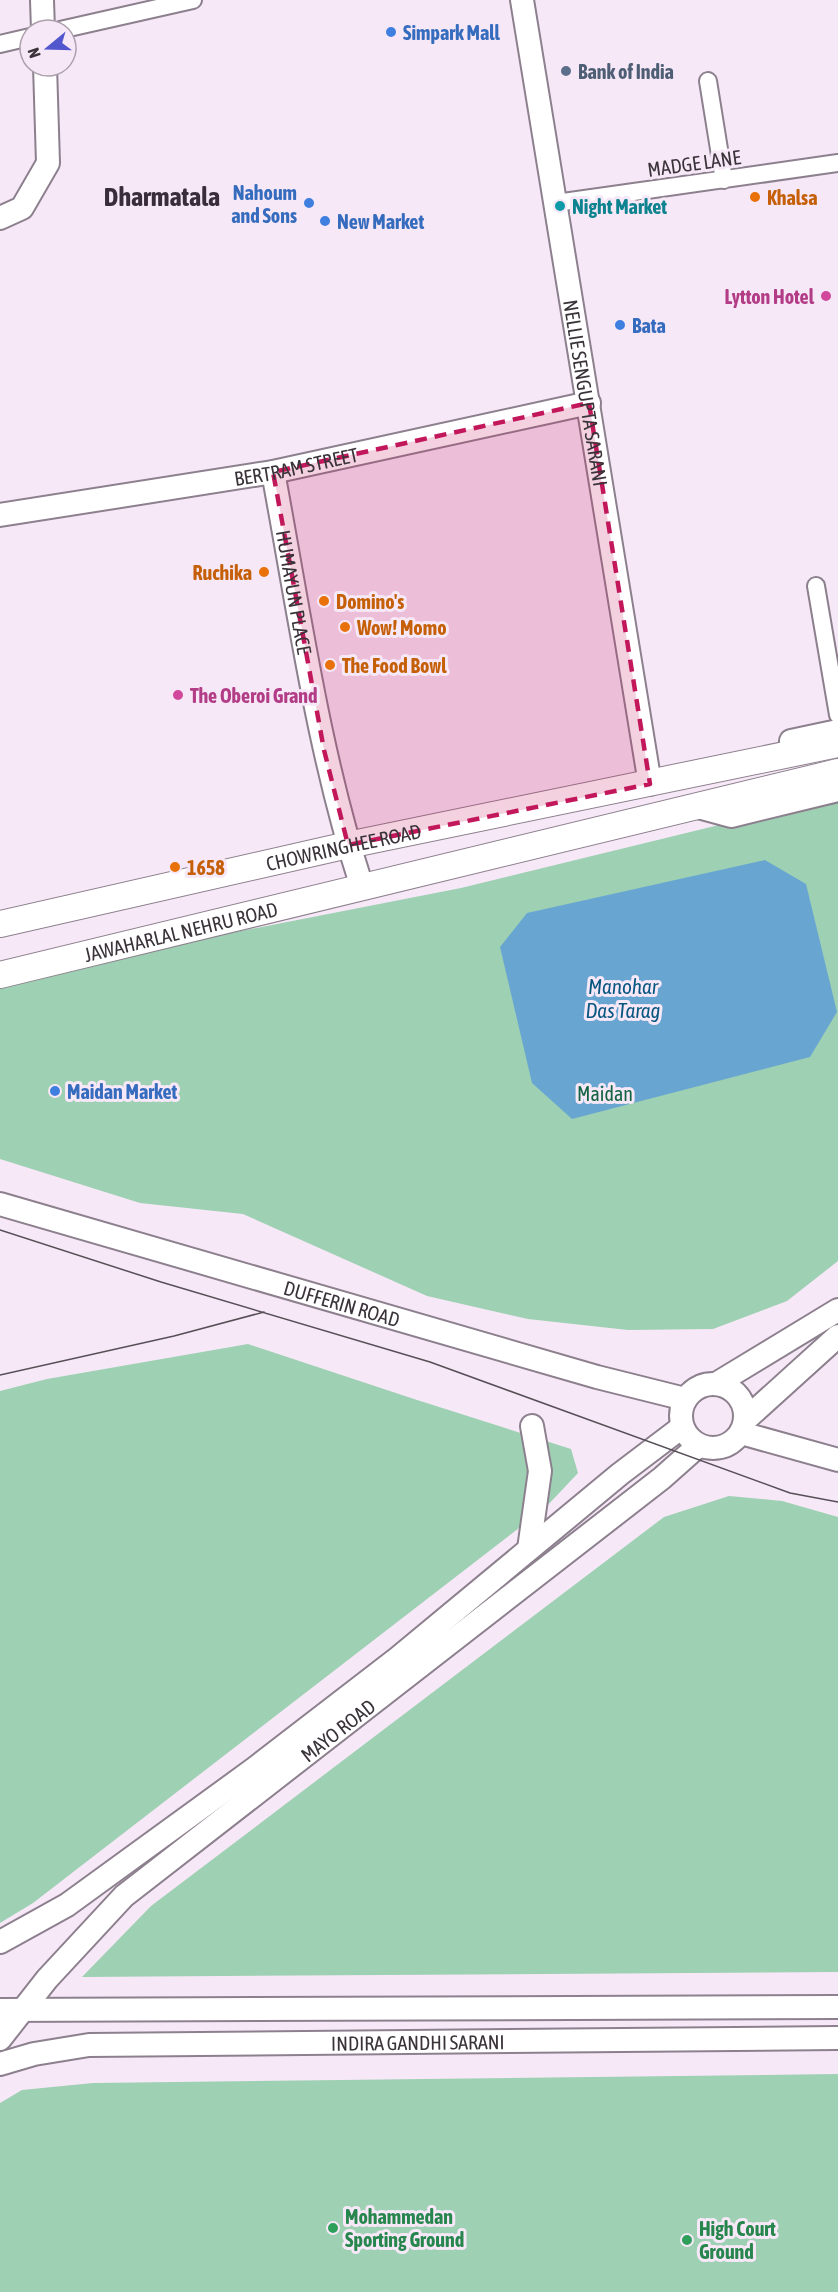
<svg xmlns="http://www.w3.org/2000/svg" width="838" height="2292" viewBox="0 0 838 2292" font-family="'Asap Condensed',sans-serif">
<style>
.green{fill:#9ed0b3}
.water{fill:#68a6d1}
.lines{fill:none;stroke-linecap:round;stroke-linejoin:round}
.street-casing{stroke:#8d808e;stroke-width:20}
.secondary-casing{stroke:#8d808e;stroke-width:26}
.primary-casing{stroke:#8d808e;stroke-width:28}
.street{stroke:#fff;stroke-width:16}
.secondary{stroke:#fff;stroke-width:22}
.primary{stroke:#fff;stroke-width:26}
.tram{stroke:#574f57;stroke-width:1.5}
.marked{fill:#c2185b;fill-opacity:0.2;stroke:#c2185b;stroke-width:4.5;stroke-dasharray:12 8;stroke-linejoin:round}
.shop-dot{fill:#3f7fe0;stroke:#f7e8f7;stroke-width:2}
.service-dot{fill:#5c6f8a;stroke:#f7e8f7;stroke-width:2}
.food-dot{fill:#e8710a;stroke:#f7e8f7;stroke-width:2}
.culture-dot{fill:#0f9aa8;stroke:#f7e8f7;stroke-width:2}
.hotel-dot{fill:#d1479c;stroke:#f7e8f7;stroke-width:2}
.leisure-dot{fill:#2e9e5b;stroke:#f7e8f7;stroke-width:2}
.labels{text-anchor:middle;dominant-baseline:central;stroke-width:6;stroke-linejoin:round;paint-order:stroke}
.shop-label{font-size:20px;font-weight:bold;fill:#366cbe;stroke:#f7e8f7;text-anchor:start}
.service-label{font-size:20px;font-weight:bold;fill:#4e5e75;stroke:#f7e8f7;text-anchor:start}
.street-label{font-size:20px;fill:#3a343a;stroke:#f7e8f7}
.food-label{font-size:20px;font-weight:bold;fill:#c56008;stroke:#f7e8f7;text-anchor:start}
.culture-label{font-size:20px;font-weight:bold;fill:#0d838f;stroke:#f7e8f7;text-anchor:start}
.hotel-label{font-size:20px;font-weight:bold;fill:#b23c85;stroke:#f7e8f7;text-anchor:end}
.park-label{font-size:20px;fill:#126440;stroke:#f7e8f7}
.leisure-label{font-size:20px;font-weight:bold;fill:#27864d;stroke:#f7e8f7;text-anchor:start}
.water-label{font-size:21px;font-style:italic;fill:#085781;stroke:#f7e8f7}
.district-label{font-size:26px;font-weight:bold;fill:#382d39;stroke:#f7e8f7}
</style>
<rect width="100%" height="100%" fill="#f7e8f7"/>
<!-- green -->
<path class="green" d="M838 796V1261L787 1301 713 1329 628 1330 528 1319 427 1296 243 1214 140 1203 0 1159V978L461 888Z
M248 1344 414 1399 571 1449 578 1473 545 1508 33 1903 0 1923V1391L47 1379Z
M729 1496 782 1501 838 1517V1972L82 1977 151 1906 664 1517Z
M838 2074V2292H0V2103L22 2090 93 2083Z"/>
<!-- water -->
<path class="water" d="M765 860 806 884 837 1012 810 1057 572 1119 532 1083 500 947 527 913Z"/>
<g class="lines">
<!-- street casing -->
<g class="street-casing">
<path id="street" d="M60 30 193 0
M0 44 30 37
M708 81 724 180
M556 203 838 163
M816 586 838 715"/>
</g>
<!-- secondary casing -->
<g class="secondary-casing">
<g id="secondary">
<path d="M42 0 43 30"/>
<path id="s1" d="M522 0 650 784"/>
<path d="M0 218 22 208 48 163 45 66"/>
<path id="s2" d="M273 472C299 611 318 752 362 887"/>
<path id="s3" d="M0 515 273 472 589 403"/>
<path d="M791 741 838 731"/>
<path d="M698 807 731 816 838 790"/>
<path id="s4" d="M0 1204 597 1377 685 1399"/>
<circle cx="713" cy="1416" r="32"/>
<path d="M716 1384 838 1310"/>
<path d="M745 1420 838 1336"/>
<path d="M741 1433 838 1460"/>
<path d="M529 1549 540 1471 532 1426"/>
<path d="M0 1942 67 1905 254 1769 398 1658 620 1474 682 1427"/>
<path d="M0 2010 838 2007"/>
<path id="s5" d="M0 2039 47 1979 124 1896 662 1478 698 1446"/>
<path id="s6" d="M0 2064 34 2054 89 2045 838 2038"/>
</g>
</g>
<!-- primary casing -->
<g class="primary-casing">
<g id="primary">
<path id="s7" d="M0 924 348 845 838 744"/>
<path id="s8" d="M0 975 838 772"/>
</g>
</g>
<!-- street -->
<use href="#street" class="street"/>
<!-- secondary -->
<use href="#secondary" class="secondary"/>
<!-- primary -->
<use href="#primary" class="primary"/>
<!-- tram -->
<path class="tram" d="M0 1230 161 1282 430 1362 790 1493 838 1502
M0 1375 174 1336 264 1312"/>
</g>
<!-- marked area -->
<path class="marked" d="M589 403 650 784 348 845 324 750 273 472Z"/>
<!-- markers -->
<g class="shop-dot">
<circle cx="391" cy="32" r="6"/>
<circle cx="309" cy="203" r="6"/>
<circle cx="325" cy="221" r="6"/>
<circle cx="620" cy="325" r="6"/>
<circle cx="55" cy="1091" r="6"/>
</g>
<circle class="service-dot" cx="566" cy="71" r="6"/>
<g class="food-dot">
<circle cx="755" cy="197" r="6"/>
<circle cx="264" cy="572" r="6"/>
<circle cx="324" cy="601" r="6"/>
<circle cx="345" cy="627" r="6"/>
<circle cx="330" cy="665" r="6"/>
<circle cx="175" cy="867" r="6"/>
</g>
<circle class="culture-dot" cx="560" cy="206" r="6"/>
<g class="hotel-dot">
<circle cx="826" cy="296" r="6"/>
<circle cx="178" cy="695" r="6"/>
</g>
<g class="leisure-dot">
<circle cx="333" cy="2228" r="6"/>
<circle cx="687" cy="2240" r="6"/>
</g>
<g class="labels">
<!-- shop labels -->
<g class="shop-label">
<text x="403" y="32">Simpark Mall</text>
<text x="297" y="192" text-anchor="end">Nahoum<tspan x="297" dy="23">and Sons</tspan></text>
<text x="337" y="221">New Market</text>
<text x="632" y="325">Bata</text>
<text x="67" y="1091">Maidan Market</text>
</g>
<!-- service labels -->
<g class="service-label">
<text x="578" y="71">Bank of India</text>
</g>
<!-- street labels -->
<g class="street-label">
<text transform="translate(694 163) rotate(-8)">MADGE LANE</text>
<text stroke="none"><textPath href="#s1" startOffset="398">NELLIE SENGUPTA SARANI</textPath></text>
<text stroke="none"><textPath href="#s3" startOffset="300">BERTRAM STREET</textPath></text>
<text stroke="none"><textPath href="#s2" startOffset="122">HUMAYUN PLACE</textPath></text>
<text stroke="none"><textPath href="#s7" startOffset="352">CHOWRINGHEE ROAD</textPath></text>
<text stroke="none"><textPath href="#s8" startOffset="186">JAWAHARLAL NEHRU ROAD</textPath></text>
<text stroke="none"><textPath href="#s4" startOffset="356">DUFFERIN ROAD</textPath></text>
<text stroke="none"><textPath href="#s5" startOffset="460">MAYO ROAD</textPath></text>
<text stroke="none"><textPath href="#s6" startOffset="420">INDIRA GANDHI SARANI</textPath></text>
</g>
<!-- food labels -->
<g class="food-label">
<text x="767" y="197">Khalsa</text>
<text x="252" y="572" text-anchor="end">Ruchika</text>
<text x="336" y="601">Domino's</text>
<text x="357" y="627">Wow! Momo</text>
<text x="342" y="665">The Food Bowl</text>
<text x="187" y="867">1658</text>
</g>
<!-- culture labels -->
<g class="culture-label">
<text x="572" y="206">Night Market</text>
</g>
<!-- hotel labels -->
<g class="hotel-label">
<text x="814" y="296">Lytton Hotel</text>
<text x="190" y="695" text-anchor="start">The Oberoi Grand</text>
</g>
<!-- park labels -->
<g class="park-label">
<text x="605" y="1093">Maidan</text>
</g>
<!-- leisure labels -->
<g class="leisure-label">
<text x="345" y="2216">Mohammedan<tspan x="345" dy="23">Sporting Ground</tspan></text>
<text x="699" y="2228">High Court<tspan x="699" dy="23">Ground</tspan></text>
</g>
<!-- water labels -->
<g class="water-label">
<text x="623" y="986">Manohar<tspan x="623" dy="24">Das Tarag</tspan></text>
</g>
<!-- district labels -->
<g class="district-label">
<text x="162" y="197">Dharmatala</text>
</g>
</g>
<!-- north arrow -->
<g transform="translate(48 48) rotate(251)"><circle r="28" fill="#f7e8f7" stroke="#aba0ab" stroke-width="1.5"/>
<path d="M0-4.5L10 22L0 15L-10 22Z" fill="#5357ce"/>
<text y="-9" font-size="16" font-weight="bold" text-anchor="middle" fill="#3a343a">N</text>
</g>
</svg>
